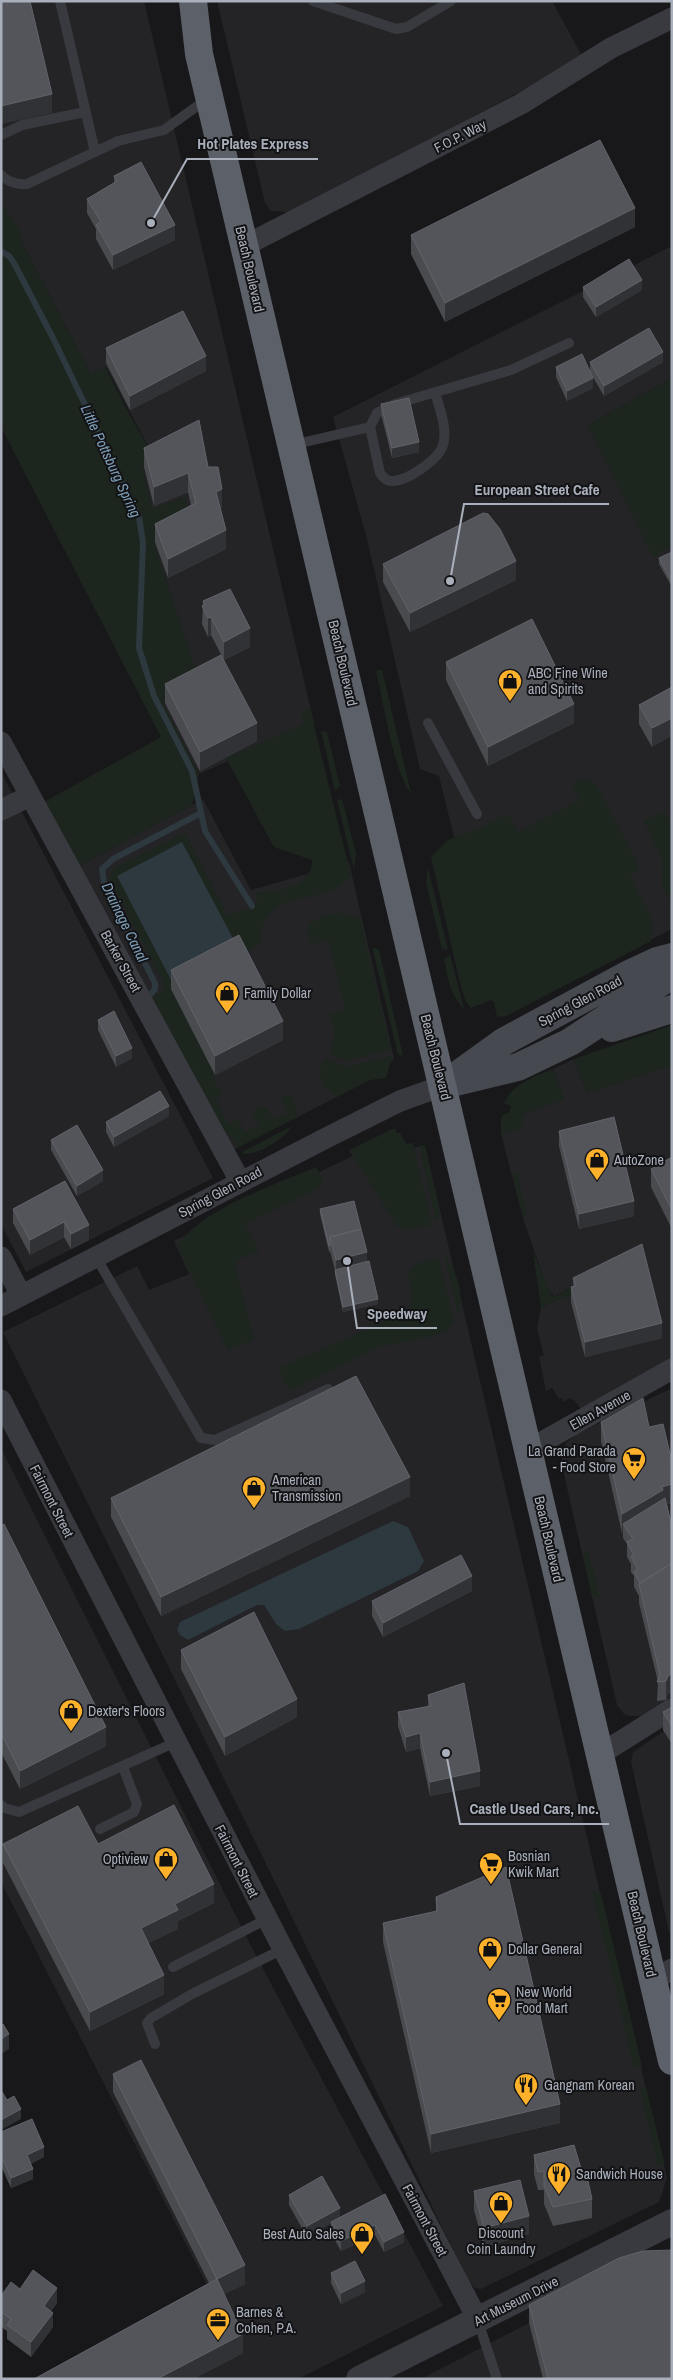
<svg xmlns="http://www.w3.org/2000/svg" width="673" height="2380" viewBox="0 0 673 2380" font-family="'Archivo Narrow',sans-serif">
<style>
.built{fill:#242427}
.green{fill:#1d261e}
.water{fill:#2d383f}
.lines{fill:none;stroke-linecap:round;stroke-linejoin:round}
.stream{stroke:#2d383f;stroke-width:6}
.service{stroke:#393a3f;stroke-width:10}
.minor{stroke:#393a3f;stroke-width:21}
.tertiary{stroke:#393a3f;stroke-width:26}
.secondary{stroke:#464950;stroke-width:28}
.trunk{stroke:#5c6068;stroke-width:28}
.wall{fill:#494b4f}
.shaded-wall{fill:#313235}
.building{fill:#54555b;stroke:#61636a}
.labels{text-anchor:middle;dominant-baseline:central;stroke-width:4;stroke-linejoin:round;paint-order:stroke}
.street-label{font-size:14px;fill:#a9afbb;stroke:#131315}
.poi-label{font-size:14px;fill:#a9afbb;stroke:#131315;text-anchor:start}
.water-label{font-size:15px;font-style:italic;fill:#7e9eb8;stroke:#131315}
.leader{fill:none;stroke:#a9afbb;stroke-width:2}
.callout-dot{fill:#a9afbb;stroke:#131315;stroke-width:2}
.callout-label{font-size:15px;text-anchor:middle;font-weight:bold;fill:#a9afbb;stroke:#131315;stroke-width:4;stroke-linejoin:round;paint-order:stroke}
</style>
<rect width="100%" height="100%" fill="#18181a"/>
<!-- built -->
<path class="built" d="M1 1H144L314 723 199 774 162 703 153 540 190 521 185 498 152 509 142 466 155 459 106 367 91 374 21 241 19 232 1 202Z
M217 1H552L581 54 529 87 303 206 287 212 271 211 265 203Z
M672 246V378L588 425 653 556 672 546V929L498 1016 439 776 420 769 367 539 333 417Z
M1 772 213 1178 26 1272 1 1224Z
M203 799 251 890 349 862 394 1058 384 1073 231 1151 79 866Z
M574 1059 587 1093 672 1065V1358L581 1409 574 1400 569 1398 564 1402 562 1398 559 1399 552 1388 546 1391 539 1356H544L537 1328 541 1308 586 1287 582 1280 554 1297 546 1285 523 1218 501 1134 518 1129 523 1114 564 1099 553 1069Z
M395 1136 402 1149 425 1146 667 2178 659 2202 481 2289 475 2288 469 2281 454 2252 276 1884 3 1332 137 1266 149 1290 189 1274 174 1241Z
M672 1388V1698L642 1716H629L624 1714 617 1705 565 1479 562 1459 563 1450 566 1443 577 1434Z
M1 1448 253 1950 443 2306 298 2379H51L212 2295 1 1882Z
M672 1726V1935L669 1932 631 1762 633 1752Z
M529 2323 543 2379H421Z"/>
<!-- green -->
<path class="green" d="M1 202 20 232 21 241 91 374 105 367 128 412 155 459 142 466 152 509 185 497 191 521 153 540 200 682 163 703 199 774 192 805 79 866 44 802 161 737 1 427Z
M672 378V546L653 557 588 425Z
M382 670 411 793C394 774 383 699 376 671Z
M310 709 351 876C325 910 260 883 261 943L246 953 215 1075 212 1077 222 1095 215 1100 229 1124 238 1119 245 1132 259 1125 252 1111 260 1107H266L274 1120 288 1113 281 1098 285 1094 291 1096 297 1109 296 1118 239 1147 216 1122 147 1000 163 991 164 985 109 878 114 868 185 833 228 916 240 910H248L257 903 256 892C278 893 313 886 312 860L274 847 226 758 304 724 301 713Z
M321 731 327 732 340 786 335 791Z
M582 779 590 780 598 787 638 864V870L630 876 652 918 651 941 506 1016 497 1017 494 1002 491 1000 471 1008 465 1000 459 979 431 857 448 840 480 828 506 814 510 817 518 832 579 800 572 784Z
M342 799 356 853 354 870 337 800Z
M664 811 672 827V903L662 886 663 861 644 821Z
M428 867 448 950 442 949 426 883Z
M341 913 360 918 391 1050 345 1061 329 1054C335 1041 337 1029 329 1017L330 1014 345 1009 328 940 313 944C296 922 325 914 341 913Z
M372 947 379 949 403 1056 398 1054Z
M450 955 464 1008H463C450 995 448 977 444 959Z
M672 1025V1065L587 1093 574 1059Z
M392 1056 386 1078 370 1080 337 1097 325 1087 318 1074 322 1062 326 1059 347 1066Z
M553 1069 564 1099 523 1114V1125L518 1129 501 1134V1118L503 1114 509 1113 511 1106 504 1103C511 1085 536 1076 553 1069Z
M292 1126C285 1138 259 1155 244 1154L242 1152Z
M395 1128 396 1133H400L406 1144 413 1143 432 1225 406 1230 397 1226 349 1150Z
M419 1145 425 1146 440 1212 436 1222Z
M316 1167C322 1175 324 1179 319 1188L245 1224 259 1251 241 1258 235 1264 254 1340 228 1350 181 1255 178 1244C208 1206 273 1186 316 1167Z
M512 1171 518 1175 526 1211 523 1218Z
M533 1252 552 1296 555 1297 582 1280 586 1287 541 1308Z
M445 1256C457 1269 465 1298 458 1315Z
M439 1258 454 1322 447 1330 434 1336 378 1347 289 1391 278 1368 409 1311C418 1279 389 1267 439 1258Z
M588 1550 600 1598 594 1597 591 1592 583 1555Z
M592 1890 601 1893 642 2066 634 2067Z
M646 2087 665 2165 658 2166 640 2089Z"/>
<!-- water -->
<path class="water" d="M182 842 237 946 171 980 117 876Z
M393 1521 408 1527 424 1561 418 1571 299 1629 285 1631 276 1624 264 1605H257L188 1640 180 1635 177 1630 180 1622Z"/>
<g class="lines">
<!-- stream -->
<path class="stream" d="M1 251 9 256 14 263 54 340 139 517 143 543 139 648 154 696 192 771 205 831 252 906
M150 995 155 989V983L104 883 102 869 113 859 201 813"/>
<!-- service -->
<path class="service" d="M60 1 95 152
M313 1 396 29 407 27 451 1
M1 135 22 125 85 112
M1 175C8 182 17 185 27 184L118 141 164 130 207 99
M370 427 380 473C383 477 386 481 391 481 407 482 439 459 443 445 448 428 439 408 435 392
M292 445 370 427 377 413 395 404 511 370 569 343
M428 723 477 814
M96 1257 201 1438 215 1440 328 1389
M1 1805 4 1808 19 1812 176 1742
M100 1829 134 1812 137 1804 123 1767
M173 1967 267 1919
M155 2044 147 2023 151 2018 192 1994 283 1949
M478 2321 497 2379"/>
<!-- minor -->
<path class="minor" d="M244 246 521 104 611 48 672 18
M1 742 240 1181
M1 810 30 796
M1 1257 21 1295
M1 1306 330 1136 400 1101 442 1086
M1 1400 283 1949 478 2320
M528 1450 672 1369
M599 1755 672 1709
M653 1981 672 1969"/>
<!-- tertiary -->
<path class="tertiary" d="M359 2379 672 2222"/>
<!-- secondary -->
<path class="secondary" d="M612 1028 672 1009
M456 1082 518 1067 570 1042 672 975
M442 1086 503 1042 627 975 657 961 672 957"/>
<!-- trunk -->
<path class="trunk" d="M193 1 199 54 672 2061"/>
</g>
<!-- wall -->
<path class="wall" d="M114 176 175 240 113 270 96 239V229L87 213V199L114 183Z
M635 227 445 322 411 254V235Z
M583 287 642 290 596 317 583 297Z
M106 348 206 371 130 410 106 363Z
M590 362H663L604 396 590 372Z
M556 367 593 388 567 401 556 377Z
M381 404 419 452 392 458 381 414Z
M144 448 208 467 222 507 220 509 226 549 168 578 155 542V524L191 505 188 492 154 506 144 467Z
M672 552V587L659 564V558Z
M383 564 516 580 410 632 383 582Z
M203 601 250 647 224 660 211 635 208 637 202 624Z
M446 662 574 723 488 766 446 680Z
M165 684 257 741 200 771 165 703Z
M672 687 652 747 639 724V705Z
M671 793H672V813L671 812Z
M171 970 283 1040 215 1075 171 989Z
M98 1020 132 1058 116 1067 98 1030Z
M169 1116 114 1147 106 1132V1122Z
M559 1131 634 1216 579 1229 559 1146Z
M51 1140 103 1181 77 1196 51 1150Z
M672 1157V1229L651 1187V1169Z
M65 1181 89 1240 71 1249 64 1237 30 1255 13 1223V1209Z
M320 1209 378 1304 343 1312 335 1275V1270L330 1251 329 1252 320 1214Z
M573 1278 662 1338 585 1357 571 1302V1287L573 1286Z
M601 1422 649 1427 672 1462V1503L667 1504 672 1527V1692L668 1694 666 1700 657 1701 658 1682 639 1603V1596L634 1587V1576L631 1572V1564L627 1557V1544L623 1538V1532L622 1533 601 1441Z
M410 1496 161 1616 111 1517V1498Z
M1 1526 106 1746 20 1789 1 1752Z
M472 1591 383 1637 372 1616V1601Z
M181 1650 297 1717 225 1756 181 1669Z
M428 1695 480 1786 430 1796 420 1748 406 1752 398 1726V1712L428 1706Z
M672 1707V1744L663 1730V1712Z
M3 1844H98L214 1903 178 1921V1929L148 1943 164 1994 90 2031 3 1863Z
M436 1897 560 2123 431 2153 383 1942V1923L436 1911Z
M113 2074 245 2284 224 2294 243 2353 193 2379H34L209 2283 113 2092Z
M1 2132 44 2157 30 2164 33 2179 11 2188 1 2166Z
M534 2155 583 2175 592 2199V2218L553 2226 544 2204V2190H538L534 2174Z
M474 2191 529 2234 484 2247 474 2210Z
M385 2194 404 2242 384 2252 375 2235 341 2251 331 2233V2223L307 2237 289 2205V2195L340 2218Z
M331 2273 365 2292 341 2304 331 2283Z
M20 2289 57 2303 51 2311 53 2327 31 2357 7 2339V2331L1 2327V2296Z
M529 2305 672 2379H543L529 2323Z"/>
<!-- shaded-wall -->
<path class="shaded-wall" d="M52 94V113L1 124V106Z
M635 208V227L445 322V303Z
M175 225V240L113 270V255Z
M642 280V290L596 317V307Z
M663 352V362L604 396V386Z
M206 356V371L130 410V396Z
M593 378V388L567 401V391Z
M419 442V452L392 458V448Z
M188 473V492L154 506V487Z
M222 489V507L216 511V492Z
M226 530V549L168 578V559Z
M516 561V580L410 632V613Z
M211 617V635L208 637V618Z
M250 628V647L224 660V642Z
M574 704V723L488 766V747Z
M672 718V736L652 747V728Z
M257 723V741L200 771V752Z
M283 1021V1040L215 1075V1056Z
M132 1048V1058L116 1067V1056Z
M169 1106V1116L114 1147V1137Z
M103 1170V1181L77 1196V1186Z
M634 1201V1216L579 1229V1214Z
M64 1222V1237L30 1255V1240Z
M89 1225V1240L71 1249V1234Z
M367 1252V1267L336 1274V1260Z
M378 1299V1304L343 1312V1307Z
M662 1323V1338L585 1357V1342Z
M410 1477V1496L161 1616V1597Z
M672 1484V1503L663 1505 623 1524V1532L622 1533V1514L662 1487Z
M472 1576V1591L383 1637V1623Z
M672 1673V1692L668 1694 666 1700V1681L668 1676Z
M297 1699V1717L225 1756V1737Z
M106 1727V1746L20 1789V1771Z
M420 1733V1748L406 1752V1737Z
M480 1771V1786L430 1796V1782Z
M214 1884V1903L178 1921V1929L141 1947V1928L175 1904Z
M164 1975V1994L90 2031V2012Z
M9 2034V2049L1 2054V2039Z
M560 2104V2123L431 2153V2134Z
M21 2109V2119L1 2130V2120Z
M44 2147V2157L27 2165V2155Z
M33 2169V2179L11 2188V2178Z
M340 2208V2218L307 2237V2226Z
M529 2216V2234L484 2247V2228Z
M375 2225V2235L341 2251V2241Z
M404 2232V2242L384 2252V2242Z
M245 2265V2284L217 2298V2279Z
M365 2281V2292L341 2304V2293Z
M57 2288V2303L44 2321V2306Z
M53 2313V2327L31 2357V2342Z
M243 2334V2353L193 2379H157Z"/>
<!-- building -->
<path class="building" d="M1 1H30L52 94 1 106Z
M600 140 635 208 445 303 411 235Z
M141 162 175 225 113 255 96 225 101 222 87 199 117 181 114 176Z
M629 259 642 280 596 307 583 287Z
M183 311 206 356 130 396 106 348Z
M649 328 663 352 604 386 590 362Z
M582 354 593 378 567 391 556 367Z
M409 398 419 442 392 448 381 404Z
M199 420 208 467H218L222 489 216 492 226 530 168 559 155 524 196 503 188 473 154 487 144 448Z
M483 513 488 514 500 529 516 561 410 613 383 564Z
M672 552V582L659 558Z
M230 589 250 628 224 642 211 617 208 618 202 606 205 605 203 601Z
M532 619 574 704 488 747 446 662Z
M221 655 257 723 200 752 165 684Z
M672 687V718L652 728 639 705Z
M239 935 283 1021 215 1056 171 970Z
M114 1011 132 1048 116 1056 98 1020Z
M160 1091 169 1106 114 1137 106 1122Z
M614 1117 634 1201 579 1214 559 1131Z
M77 1125 103 1170 77 1186 51 1140Z
M672 1157V1210L651 1169Z
M65 1181 89 1225 71 1234 64 1222 30 1240 13 1209Z
M354 1201 361 1229 330 1237V1246H329L320 1209Z
M361 1229 367 1252 336 1260 330 1237Z
M642 1244 662 1323 585 1342 571 1287 576 1286 573 1278Z
M369 1261 378 1299 343 1307 335 1270Z
M356 1376 410 1477 161 1597 111 1498Z
M643 1398 649 1427 663 1424 672 1462V1484L662 1487 663 1490 622 1514 601 1422Z
M665 1498 672 1527V1563L640 1583 634 1572 638 1569 631 1557 634 1555 627 1542 633 1539 623 1524Z
M4 1524 106 1727 20 1771 1 1733V1526Z
M461 1555 472 1576 383 1623 372 1601Z
M672 1563V1673L668 1676 666 1681 657 1682 660 1675 639 1584Z
M254 1612 297 1699 225 1737 181 1650Z
M464 1683 480 1771 430 1782 420 1733 406 1737 398 1712 431 1706 428 1695Z
M672 1707V1726L663 1712Z
M174 1805 214 1884 175 1904 178 1910 141 1928 164 1975 90 2012 3 1844 78 1806 98 1844Z
M506 1867 560 2104 431 2134 383 1923 437 1911 436 1897Z
M3 2024 9 2034 1 2039V2026Z
M141 2060 245 2265 217 2279 113 2074Z
M1 2090 7 2100 14 2096 21 2109 1 2120Z
M32 2119 44 2147 27 2155 33 2169 11 2178 1 2155V2132Z
M574 2145 583 2175 588 2181 592 2199 553 2207 544 2186V2171L538 2172 534 2155Z
M322 2176 340 2208 307 2226 289 2195Z
M520 2180 529 2216 484 2228 474 2191Z
M385 2194 404 2232 384 2242 375 2225 341 2241 331 2222Z
M672 2250V2379H548L529 2305 619 2258 643 2251Z
M355 2261 365 2281 341 2293 331 2273Z
M33 2270 57 2288 44 2306 53 2313 31 2342 7 2325 11 2319 1 2312V2296L11 2282 20 2289Z
M217 2279 243 2334 157 2379H34Z"/>
<!-- icons -->
<defs>
<g id="shop-pin" transform="scale(1.25)"><path d="M0 17L-7.5 6A9.5 9.5 0 1 1 7.5 6Z" fill="#feb22c" stroke="#131315"/><path d="M-5-2.5h2.3a2.7 3.5 0 0 1 5.4 0H5L5.5 6h-11ZM-1.5-2.5h3a1.5 2.3 0 0 0-3 0Z" fill="#111"/></g>
<g id="supermarket-pin" transform="scale(1.25)"><path d="M0 17L-7.5 6A9.5 9.5 0 1 1 7.5 6Z" fill="#feb22c" stroke="#131315"/><path d="M-6-5.5h2.5l.6 2H6L4.5 2H-2.5L-4.4-4H-6ZM-1.5 3.2a1.3 1.3 0 1 0 .1 0ZM3 3.2a1.3 1.3 0 1 0 .1 0Z" fill="#111"/></g>
<g id="restaurant-pin" transform="scale(1.25)"><path d="M0 17L-7.5 6A9.5 9.5 0 1 1 7.5 6Z" fill="#feb22c" stroke="#131315"/><path d="M-5-6h1v4h1v-4h1v4h1v-4h1v5L-1.5 .5V6h-2V.5L-5-1ZM5-6V6H3V1.5H1.5Q1.5-4 5-6Z" fill="#111"/></g>
<g id="office-pin" transform="scale(1.25)"><path d="M0 17L-7.5 6A9.5 9.5 0 1 1 7.5 6Z" fill="#feb22c" stroke="#131315"/><path d="M-6-3h4V-5.5h4V-3h4V5H-6ZM-1-4.5V-3h2v-1.5ZM-6 0V1H6V0Z" fill="#111"/></g>
</defs>
<g fill-rule="evenodd">
<use href="#shop-pin" x="510" y="681"/>
<use href="#shop-pin" x="227" y="993"/>
<use href="#shop-pin" x="597" y="1160"/>
<use href="#supermarket-pin" x="634" y="1459"/>
<use href="#shop-pin" x="254" y="1488"/>
<use href="#shop-pin" x="71" y="1711"/>
<use href="#shop-pin" x="166" y="1859"/>
<use href="#supermarket-pin" x="491" y="1864"/>
<use href="#shop-pin" x="490" y="1949"/>
<use href="#supermarket-pin" x="499" y="2000"/>
<use href="#restaurant-pin" x="526" y="2085"/>
<use href="#restaurant-pin" x="559" y="2174"/>
<use href="#shop-pin" x="501" y="2203"/>
<use href="#shop-pin" x="362" y="2234"/>
<use href="#office-pin" x="218" y="2320"/>
</g>
<g class="labels">
<!-- street labels -->
<g class="street-label">
<text transform="translate(460 136) rotate(-27)">F.O.P. Way</text>
<text transform="translate(250 269) rotate(77)">Beach Boulevard</text>
<text transform="translate(343 663) rotate(77)">Beach Boulevard</text>
<text transform="translate(121 961) rotate(61)">Barker Street</text>
<text transform="translate(580 1001) rotate(-28)">Spring Glen Road</text>
<text transform="translate(436 1057) rotate(76)">Beach Boulevard</text>
<text transform="translate(220 1192) rotate(-28)">Spring Glen Road</text>
<text transform="translate(600 1410) rotate(-29)">Ellen Avenue</text>
<text transform="translate(52 1501) rotate(63)">Fairmont Street</text>
<text transform="translate(549 1539) rotate(77)">Beach Boulevard</text>
<text transform="translate(237 1861) rotate(63)">Fairmont Street</text>
<text transform="translate(642 1934) rotate(77)">Beach Boulevard</text>
<text transform="translate(425 2220) rotate(62)">Fairmont Street</text>
<text transform="translate(516 2301) rotate(-27)">Art Museum Drive</text>
</g>
<!-- poi labels -->
<g class="poi-label">
<text x="528" y="673">ABC Fine Wine<tspan x="528" dy="16">and Spirits</tspan></text>
<text x="244" y="993">Family Dollar</text>
<text x="614" y="1160">AutoZone</text>
<text x="616" y="1451" text-anchor="end">La Grand Parada<tspan x="616" dy="16">- Food Store</tspan></text>
<text x="272" y="1480">American<tspan x="272" dy="16">Transmission</tspan></text>
<text x="88" y="1711">Dexter's Floors</text>
<text x="508" y="1856">Bosnian<tspan x="508" dy="16">Kwik Mart</tspan></text>
<text x="148" y="1859" text-anchor="end">Optiview</text>
<text x="508" y="1949">Dollar General</text>
<text x="516" y="1992">New World<tspan x="516" dy="16">Food Mart</tspan></text>
<text x="544" y="2085">Gangnam Korean</text>
<text x="576" y="2174">Sandwich House</text>
<text x="501" y="2233" text-anchor="middle">Discount<tspan x="501" dy="16">Coin Laundry</tspan></text>
<text x="344" y="2234" text-anchor="end">Best Auto Sales</text>
<text x="236" y="2312">Barnes &amp;<tspan x="236" dy="16">Cohen, P.A.</tspan></text>
</g>
<!-- water labels -->
<g class="water-label">
<text transform="translate(111 461) rotate(65)">Little Pottsburg Spring</text>
<text transform="translate(125 922) rotate(64)">Drainage Canal</text>
</g>
</g>
<!-- callouts -->
<path class="leader" d="M151 223L187 159H318M450 581L464 504H609M347 1261L357 1328H437M446 1753L460 1824H609"/>
<g class="callout-dot">
<circle cx="151" cy="223" r="5"/>
<circle cx="450" cy="581" r="5"/>
<circle cx="347" cy="1261" r="5"/>
<circle cx="446" cy="1753" r="5"/>
</g>
<g class="callout-label">
<text x="253" y="149">Hot Plates Express</text>
<text x="537" y="495">European Street Cafe</text>
<text x="397" y="1319">Speedway</text>
<text x="534" y="1814">Castle Used Cars, Inc.</text>
</g>
<!-- border -->
<rect width="673" height="2380" fill="none" stroke="#a9afbb" stroke-width="5"/>
</svg>
